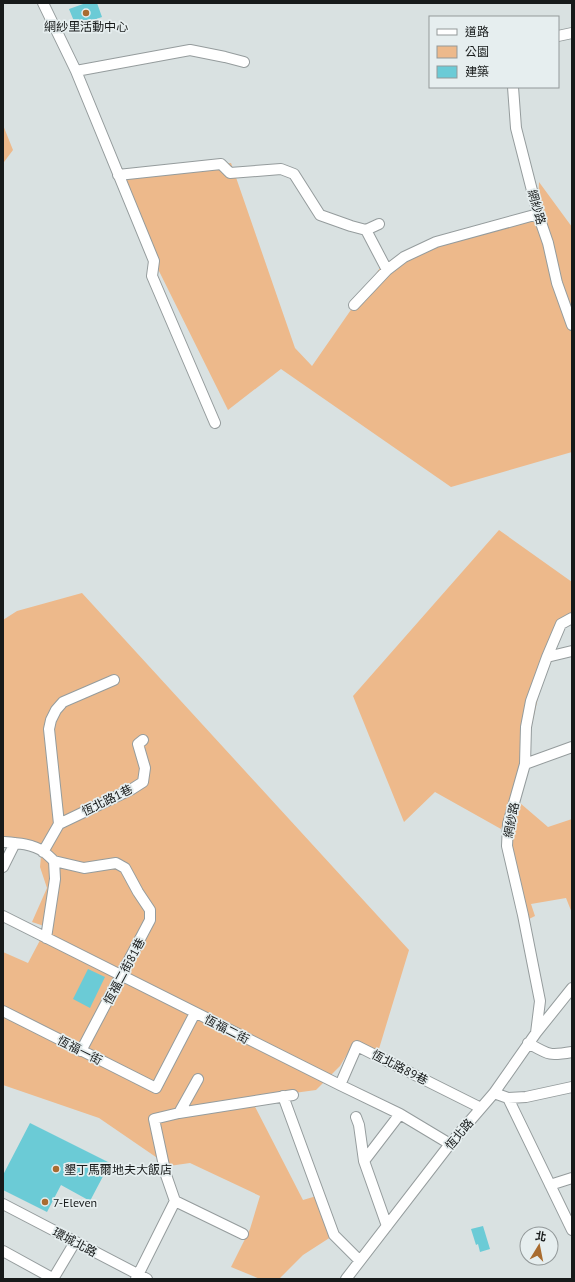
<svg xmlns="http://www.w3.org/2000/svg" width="575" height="1282" viewBox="0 0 575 1282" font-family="'PT Sans','Noto Sans TC',sans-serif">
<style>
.green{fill:#edb98b}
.building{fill:#6bcbd6}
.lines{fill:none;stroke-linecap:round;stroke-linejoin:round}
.minor-casing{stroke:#959c9d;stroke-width:12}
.minor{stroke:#fff;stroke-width:10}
.poi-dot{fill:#a96c30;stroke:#e6eeef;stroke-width:1.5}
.labels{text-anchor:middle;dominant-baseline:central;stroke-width:3.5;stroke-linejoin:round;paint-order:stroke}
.poi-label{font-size:12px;fill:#171a1a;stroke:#e6eeef;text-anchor:start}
.street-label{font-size:12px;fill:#171a1a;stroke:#e6eeef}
</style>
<rect width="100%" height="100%" fill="#d9e1e1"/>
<!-- green -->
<path class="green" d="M3 125 13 150 4 162 3 165Z
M231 163 295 348 312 366 382 265 422 244 538 210 539 182 572 227V452L451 487 281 369 228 410 154 261 118 175Z
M499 530 572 582V618L561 624 547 657 525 756V764L501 829 435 792 404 822 353 696Z
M82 593 409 950 378 1052 355 1041 340 1066 316 1090 251 1099 303 1200 320 1195 334 1235 303 1255 279 1279H260L231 1267 250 1229 260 1196 190 1163 169 1166 99 1118 3 1085V952L28 963 47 927 32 922 47 888 40 867 42 846 3 838V620L17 611Z
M520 803 548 827 572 819V913L566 898 531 904 535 916 527 920 511 854 514 820Z"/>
<!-- building -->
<path class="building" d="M86 3H97L102 17 76 26 69 9Z
M88 969 105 977 90 1008 73 999Z
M30 1123 110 1163 90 1201 61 1185 47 1212 3 1190V1175Z
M483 1226 490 1249 480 1252 478 1244 476 1245 471 1229Z"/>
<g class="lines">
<!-- minor casing -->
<g class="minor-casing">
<path id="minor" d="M43 3 76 71 154 261 152 276 215 423
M558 36 572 33
M76 71 190 50 225 57 244 62
M513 87 516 128 538 214 548 243 557 283 572 325
M118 175 221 164 230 173 281 169 294 174 320 215 351 226 366 230
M379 224 366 230 387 270
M354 305 387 270 404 257 436 242 538 214
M547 657 572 651
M525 764 572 747
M59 824 49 729 51 720 56 710 63 702 114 680
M3 842C17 843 33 844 44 852 48 855 51 858 54 861L55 879 46 938
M43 852 59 824 132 789 143 782 145 768 138 744 143 740
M54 861 84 868 116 863 125 868 138 892 150 910V920L81 1051
M3 867 15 843
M3 916 340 1085 400 1114 450 1144
M3 1011 156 1088 195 1013
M536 1033 540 1001 523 915 507 846 508 824 525 764 526 727 531 701 547 657 561 624 572 618
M528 1043C549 1055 549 1056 572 1052
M340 1085 357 1046 481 1108
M494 1093 508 1098 526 1097 572 1087
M283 1096 334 1235 360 1261
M508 1098 572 1230
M179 1113 198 1079
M356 1117 359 1125 364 1161 387 1226
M364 1161 400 1114
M550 1185 572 1178
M175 1201 166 1175 154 1119 179 1113 293 1095
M3 1204 147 1279
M3 1251 54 1279
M53 1279 75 1242
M136 1279 175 1201 243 1234
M346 1279 450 1144 494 1093 536 1033 572 988"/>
</g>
<!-- minor -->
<use href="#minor" class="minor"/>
</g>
<!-- markers -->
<g class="poi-dot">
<circle cx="86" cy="13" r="4"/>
<circle cx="56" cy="1169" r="4"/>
<circle cx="45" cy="1202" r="4"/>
</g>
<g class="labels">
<!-- poi labels -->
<g class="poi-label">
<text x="86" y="26" text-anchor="middle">網紗里活動中心</text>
<text x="64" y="1169">墾丁馬爾地夫大飯店</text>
<text x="53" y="1202">7-Eleven</text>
</g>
<!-- street labels -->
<g class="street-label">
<text transform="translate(537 207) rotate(74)">網紗路</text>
<text transform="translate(107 800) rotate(-26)">恆北路1巷</text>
<text transform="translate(511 820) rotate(-79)">網紗路</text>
<text transform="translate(124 971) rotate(-62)">恆福二街81巷</text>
<text transform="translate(227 1029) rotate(27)">恆福二街</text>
<text transform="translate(80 1050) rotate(27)">恆福一街</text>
<text transform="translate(400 1067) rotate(27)">恆北路89巷</text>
<text transform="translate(459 1134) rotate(-50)">恆北路</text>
<text transform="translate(75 1242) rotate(28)">環城北路</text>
</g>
</g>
<!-- border -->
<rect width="575" height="1282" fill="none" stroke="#171a1a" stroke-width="8"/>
<!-- legend -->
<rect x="429" y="16" width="130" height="72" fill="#e6eeef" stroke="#93999a"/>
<rect x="437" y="29" width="20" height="6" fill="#ffffff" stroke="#93999a"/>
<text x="465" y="36" font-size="12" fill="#171a1a">道路</text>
<rect x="437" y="46" width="20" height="12" fill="#edb98b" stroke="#93999a"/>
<text x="465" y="56" font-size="12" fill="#171a1a">公園</text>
<rect x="437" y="66" width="20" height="12" fill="#6bcbd6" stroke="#93999a"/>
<text x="465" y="76" font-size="12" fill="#171a1a">建築</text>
<!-- north arrow -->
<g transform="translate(539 1246) rotate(10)"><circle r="19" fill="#e6eeef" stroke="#93999a"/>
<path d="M0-3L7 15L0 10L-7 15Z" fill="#a96c30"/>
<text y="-6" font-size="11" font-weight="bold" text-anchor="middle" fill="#171a1a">北</text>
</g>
</svg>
